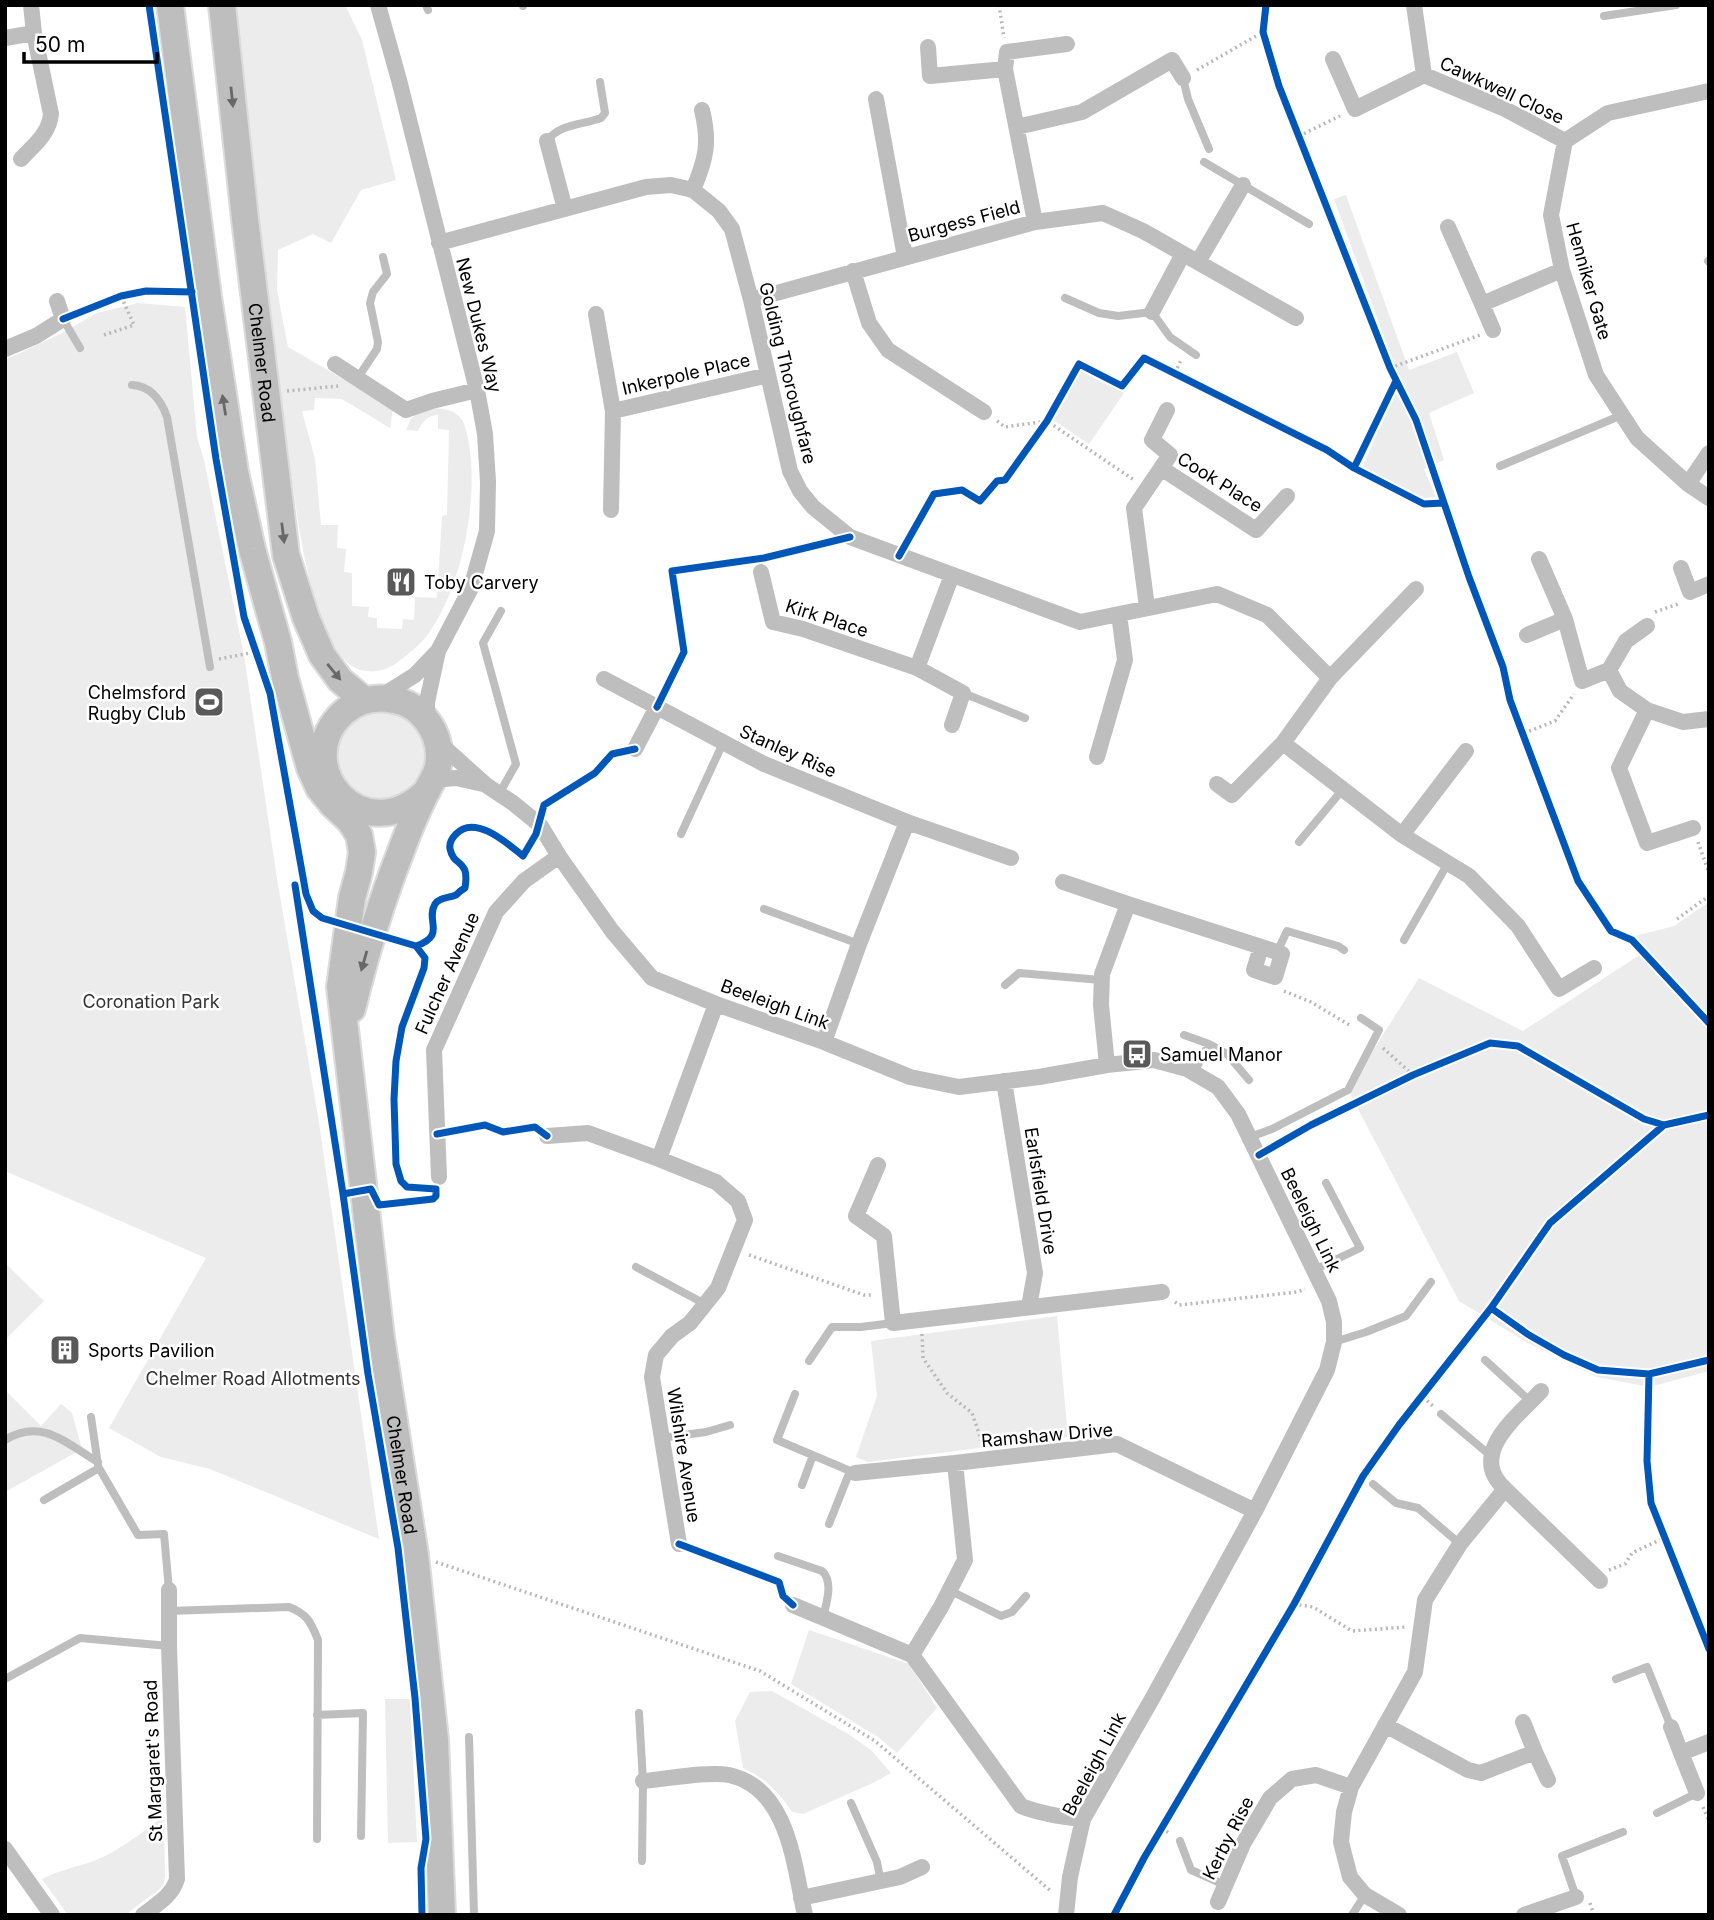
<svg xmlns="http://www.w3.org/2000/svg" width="1714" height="1920" viewBox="0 0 1714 1920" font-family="Inter,sans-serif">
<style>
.green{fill:#ececec}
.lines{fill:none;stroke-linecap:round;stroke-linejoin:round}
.primary-casing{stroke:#dbdbdb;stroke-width:30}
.path{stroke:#b9b9b9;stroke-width:3.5;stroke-dasharray:2 3.5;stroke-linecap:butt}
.lane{stroke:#bebebe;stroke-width:8}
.street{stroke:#bebebe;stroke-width:16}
.primary{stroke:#bebebe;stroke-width:26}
.cycleway-casing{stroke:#fff;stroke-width:11}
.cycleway{stroke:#0057b8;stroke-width:7}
.oneway{fill:#686868}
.labels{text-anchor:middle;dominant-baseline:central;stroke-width:5;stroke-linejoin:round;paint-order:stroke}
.street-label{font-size:18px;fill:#000;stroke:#fff}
.poi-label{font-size:18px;fill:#000;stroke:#fff;text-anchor:start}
.park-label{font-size:18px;fill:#333;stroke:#fff}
</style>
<rect width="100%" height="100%" fill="#fff"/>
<!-- green -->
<path class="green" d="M235 5H345L362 40 396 180 361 190 331 243 313 234 278 250 277 290 288 347 393 408 390 428 342 399 315 398 314 410 302 411 315 459 321 525H338L337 548 346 549 344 572 352 573V606L369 607 368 617 377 618V628L402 629 403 619 414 620 415 597 437 598 442 516 447 515 449 430 438 429V415C428 415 422 422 418 431L406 430C407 429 410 421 410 420 423 404 457 404 464 424 484 481 463 592 425 638 417 648 406 655 397 663 384 672 366 675 352 666 317 642 301 543 295 502 290 471 287 439 282 407 275 362 267 316 262 270 251 182 244 94 235 5Z
M1346 195 1409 370 1457 352 1474 393 1429 413 1444 460 1424 469 1436 497 1423 498 1362 468 1400 381 1334 199Z
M138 303 185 307 197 437 204 460 244 655 277 879 318 1116 379 1539 210 1469 161 1457 109 1428 206 1258 5 1171V360L60 334 97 313Z
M1082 370 1124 393 1089 444 1052 419Z
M336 755a45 45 0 1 1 90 0a45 45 0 1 1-90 0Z
M1709 902V1371L1649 1387 1597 1377 1526 1342 1459 1301 1348 1090 1419 978 1523 1031 1638 956 1635 936 1674 926Z
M5 1263 44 1301 5 1340Z
M1057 1316 1068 1437 868 1462 856 1457 877 1396 871 1341Z
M5 1390 41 1426 61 1404 72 1413 82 1449 5 1492Z
M809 1630 909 1664 937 1708 897 1753 878 1737 791 1684Z
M772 1691 850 1735 872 1751 891 1773 875 1782 803 1814 792 1812C779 1792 765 1778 743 1768L735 1721 750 1692Z
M385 1699H410L417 1842 388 1843Z
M164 1816 165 1877 163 1886 157 1891 125 1915H68L42 1879C59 1870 76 1867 94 1861 120 1851 142 1832 164 1816Z"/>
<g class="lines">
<!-- primary casing -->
<g class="primary-casing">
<g id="primary">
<path id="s1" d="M170 5 208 297 235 472 252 549 278 642 285 678 310 768 319 788 332 804 350 821 359 835 362 852 359 872 352 898 340 987 381 1338 415 1555 435 1740 442 1915"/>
<path id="s2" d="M222 5 245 219 286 555 306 618 322 655 340 680 364 700"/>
<path d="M352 1009C365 955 381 902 401 851 408 831 417 811 426 792 432 781 439 771 439 758 440 731 420 704 394 700 376 696 358 700 344 712 287 763 361 855 427 791"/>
</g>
</g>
<!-- path -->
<path class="path" d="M999 5 1004 38
M1197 70 1263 32
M1299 136 1340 116
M104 335 134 325 121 296
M1390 368 1480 335
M1175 373 1181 360
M287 391 338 386
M997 421 1005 427 1047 421 1134 480
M1655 612 1681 603
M219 659 255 652
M1524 733 1555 721 1574 694
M1698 842 1709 873
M1677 919 1709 896
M1284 991 1311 1002 1351 1026
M1383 1048 1413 1075
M749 1255 864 1295H874
M1175 1302 1179 1305 1297 1292 1305 1289
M922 1334 923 1358 947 1393 972 1413 983 1445
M1423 1397 1434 1407
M436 1562 760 1671 875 1741 1052 1892
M1609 1570 1625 1564 1632 1553 1664 1538
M1294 1604 1313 1607 1352 1631 1406 1627
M1703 1807 1709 1821
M1162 1828 1170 1834
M1590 1903 1594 1915"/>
<!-- lane -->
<path class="lane" d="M426 5 428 10
M523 5V6
M1604 16 1676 5
M1183 78 1188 99 1209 149
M547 141C559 124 582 125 601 118L605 113 600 82
M1204 162 1309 224
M1708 261 1709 262
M1065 298 1099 313 1118 316 1152 312 1170 337 1196 355
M63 319 80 348
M357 379 377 349 378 342 370 303 373 292 387 274 383 257
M132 385C151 386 161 400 167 417L210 667
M1500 466 1622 415
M963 693 1025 718
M499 794 516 764 483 643 501 611
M681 834 723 743
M1299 842 1343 789
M764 909 859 944
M1404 940 1448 863
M1277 952 1287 931 1338 946 1344 950
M1005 985 1019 973 1101 980
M1184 1035 1209 1044
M1194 1072 1209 1044 1227 1054 1249 1080
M1250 1137 1272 1129 1348 1090 1379 1030 1361 1018
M636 1267 705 1304
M1314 1270 1360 1248 1326 1183
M1334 1342 1366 1332 1406 1316 1431 1282
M1485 1360 1531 1402
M809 1361 832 1327H861L893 1323
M795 1394 777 1440 855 1473
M1441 1414 1491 1456
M91 1417 98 1465
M661 1438 706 1432 730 1425
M5 1440C42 1417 67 1444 98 1462
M1373 1484 1396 1503 1418 1508 1460 1544
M802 1485 813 1455
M44 1500 99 1468 138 1535 164 1534 169 1590
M829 1524 850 1471
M778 1556 822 1571C834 1582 826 1604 823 1618
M949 1590 1001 1616 1012 1612 1026 1596
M169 1611 289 1607C307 1614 311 1622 318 1640L317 1839
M5 1679 80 1638 169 1646
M1616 1679 1647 1667 1671 1727
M639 1713 643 1781 642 1861
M317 1715 363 1713 361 1836
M469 1737 474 1915
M851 1803 877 1862 881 1882
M1657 1813 1697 1793
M1180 1841 1191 1870 1225 1885
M1576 1897 1562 1856 1623 1832
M1352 1915 1365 1895"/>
<!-- street -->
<path class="street" d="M378 5 399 80 477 390 485 434 488 482 487 531 471 588 438 651 427 702V720
M1414 5 1424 75
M5 38 34 33 31 5
M928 47 930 76 1005 69
M1333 59 1355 109 1424 75 1503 108 1565 141
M1709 91 1608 113 1565 141 1551 215 1562 270 1596 375 1637 438 1688 484 1709 498
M876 99 905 257
M1017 127 1082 112 1172 60 1183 78
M547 141 565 209
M21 159C34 145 49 134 51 114L34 33
M693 190C706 159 710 143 702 110
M1035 222 1005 69 1007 52 1067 44
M1448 227 1482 304 1562 270
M439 243 646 187 671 185 693 190 719 211 732 229 751 300 790 471 800 491 813 507 850 537 1080 622 1217 594 1267 615 1330 678 1283 743 1402 835 1469 876 1518 926 1559 989 1594 968
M1198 262 1243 185
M853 271 869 323 888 350 984 412
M751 300 1035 222 1103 213 1143 231 1296 318
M1482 304 1493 330
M1152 312 1183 254
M596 314 613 411 611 510
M5 349 36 336 63 319 57 301
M335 364 406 410 432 401 477 390
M613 411 768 375
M1161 468 1256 530 1287 496
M1688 484 1709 453
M1539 559 1565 619 1582 681 1609 670 1620 691 1647 710 1683 722 1709 719
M1681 568 1690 592 1709 584
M761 572 773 622 803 629 917 668 952 575
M1147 607 1134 508 1170 455 1152 440 1167 410
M1527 635 1565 619
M917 668 963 693 952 725
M1609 670 1626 641 1647 626
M1330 678 1416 589
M604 679 657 707
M380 697 415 675 437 652
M1647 710 1619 768 1647 843 1693 828
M437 741 486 785 513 803 540 825 559 856 612 931 652 978 716 1004 824 1042 910 1077 959 1087 1039 1077 1107 1065 1154 1060 1187 1069 1218 1087 1238 1114 1329 1301 1334 1322V1342L1327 1370 1255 1511 1152 1699 1083 1819 1070 1877 1066 1915
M635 749 657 707 764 764 907 822 1011 858
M1097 757 1125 660 1119 614
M433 780 456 778 483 784
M1217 784 1232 795 1283 743
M1402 835 1466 751
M1063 882 1128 904 1102 974 1101 1005 1107 1065
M1128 904 1277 952 1282 954 1275 977 1254 970 1261 947
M824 1042 859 944 907 822
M1004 1081 1035 1273 1029 1307
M547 1136 588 1133 659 1159
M878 1165 856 1216 884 1236 893 1323 1162 1292
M439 1177 434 1050 496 912 524 881 559 856
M855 1473 955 1463
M1505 1489 1600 1581
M679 1544 652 1377 656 1355 672 1336 690 1323 718 1288 745 1220 738 1201 716 1182 659 1159 716 1004
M793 1605 912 1655
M1385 1725 1468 1770 1481 1773 1535 1752 1523 1722
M1671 1727 1681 1753 1709 1742
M1535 1752 1548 1780
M1681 1753 1697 1793
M643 1781C666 1779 708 1771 729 1775 789 1788 794 1866 805 1915
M1083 1819C1061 1817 1041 1814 1021 1806L912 1655 941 1607 965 1560 955 1463 1117 1444 1255 1511
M5 1849 52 1915
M801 1898 900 1877 922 1867
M1218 1902 1243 1844 1270 1798 1292 1779 1316 1775 1351 1787
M143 1915C157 1904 172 1896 177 1879L169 1646V1590
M1399 1915 1365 1895 1350 1877 1341 1842 1344 1812 1351 1787 1415 1672 1425 1600 1460 1544 1505 1489C1467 1454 1517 1417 1541 1391
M1524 1915 1576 1897"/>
<!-- primary -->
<use href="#primary" class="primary"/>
<!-- cycleway casing -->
<g class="cycleway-casing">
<path id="cycleway" d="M149 5 216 459 244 617 270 693 306 894 313 911 322 918 416 946C447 935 425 921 435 904 440 897 449 898 456 895 457 894 463 889 465 888 470 858 454 868 450 849 449 843 452 838 456 834 475 814 507 843 523 856L536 834 544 805 595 773 612 754 635 749
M1266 5 1263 32 1279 86 1390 368 1416 420 1469 577 1503 667 1510 700 1578 881 1611 931 1632 940 1709 1023
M63 319 121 296 146 291 192 292
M1354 468 1396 381
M899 556 934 494 962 490 980 501 997 481 1005 480 1047 421 1079 364 1122 386 1144 358 1327 450 1354 468 1424 504 1443 503
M657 707 684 652 672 571 764 558 850 537
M295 885 343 1194 368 1374 398 1548 415 1698 426 1839 421 1868 422 1915
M416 946 425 958 424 968 402 1027 396 1061 394 1099 396 1164 401 1181 407 1187 436 1189
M437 1134 485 1125 503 1132 535 1127 547 1136
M1259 1155 1311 1125 1413 1075 1490 1043 1518 1046 1644 1119 1664 1125
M343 1194 371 1189 379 1205 433 1199 436 1196V1191
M1491 1308 1529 1335 1564 1355 1598 1370 1649 1374 1709 1360
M1649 1374 1647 1461 1651 1503 1709 1649
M679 1544 779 1582 783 1596 793 1605
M1114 1915 1144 1858 1294 1604 1363 1476 1399 1425 1491 1308 1550 1223 1664 1125 1709 1115"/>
</g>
<!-- cycleway -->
<use href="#cycleway" class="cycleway"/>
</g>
<!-- one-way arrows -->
<defs><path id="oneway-solid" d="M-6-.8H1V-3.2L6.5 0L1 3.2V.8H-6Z" transform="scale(1.75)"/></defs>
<g class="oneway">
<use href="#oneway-solid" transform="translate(232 97) rotate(84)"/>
<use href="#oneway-solid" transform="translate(224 405) rotate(-99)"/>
<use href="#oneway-solid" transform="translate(283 533) rotate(83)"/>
<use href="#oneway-solid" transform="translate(334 672) rotate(50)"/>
<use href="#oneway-solid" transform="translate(364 961) rotate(106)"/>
</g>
<!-- icons -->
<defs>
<g id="restaurant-square" transform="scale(1.575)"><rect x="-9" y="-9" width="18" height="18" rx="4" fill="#595959" stroke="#fff"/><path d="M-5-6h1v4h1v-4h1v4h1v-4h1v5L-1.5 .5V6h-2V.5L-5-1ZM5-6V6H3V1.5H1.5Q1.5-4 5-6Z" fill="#fff"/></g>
<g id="stadium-square" transform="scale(1.575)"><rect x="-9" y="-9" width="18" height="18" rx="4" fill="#595959" stroke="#fff"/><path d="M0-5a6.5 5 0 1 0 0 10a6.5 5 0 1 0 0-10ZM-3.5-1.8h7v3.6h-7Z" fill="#fff"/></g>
<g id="bus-square" transform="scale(1.575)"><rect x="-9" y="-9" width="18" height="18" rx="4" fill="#595959" stroke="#fff"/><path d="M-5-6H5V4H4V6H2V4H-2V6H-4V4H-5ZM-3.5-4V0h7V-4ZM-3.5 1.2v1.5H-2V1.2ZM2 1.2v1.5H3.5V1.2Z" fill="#fff"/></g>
<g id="building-square" transform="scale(1.575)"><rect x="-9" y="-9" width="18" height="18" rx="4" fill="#595959" stroke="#fff"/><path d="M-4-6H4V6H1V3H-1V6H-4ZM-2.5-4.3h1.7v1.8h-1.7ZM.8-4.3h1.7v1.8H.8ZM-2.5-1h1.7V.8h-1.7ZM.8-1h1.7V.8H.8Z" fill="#fff"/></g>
</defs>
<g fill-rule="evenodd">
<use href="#restaurant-square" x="401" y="582"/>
<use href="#stadium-square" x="209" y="702"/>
<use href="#bus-square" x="1137" y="1054"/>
<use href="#building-square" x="65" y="1350"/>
</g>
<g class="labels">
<!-- street labels -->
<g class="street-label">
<text transform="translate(1502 90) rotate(25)">Cawkwell Close</text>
<text transform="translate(964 221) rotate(-15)">Burgess Field</text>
<text transform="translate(1589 281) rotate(74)">Henniker Gate</text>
<text transform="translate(479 325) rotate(76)">New Dukes Way</text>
<text stroke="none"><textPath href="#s2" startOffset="360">Chelmer Road</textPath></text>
<text transform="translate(788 373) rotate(76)">Golding Thoroughfare</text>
<text transform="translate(686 374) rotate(-13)">Inkerpole Place</text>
<text transform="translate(1220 482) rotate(32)">Cook Place</text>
<text transform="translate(827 618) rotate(18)">Kirk Place</text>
<text transform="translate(788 751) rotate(24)">Stanley Rise</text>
<text transform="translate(447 973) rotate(-66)">Fulcher Avenue</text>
<text transform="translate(775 1004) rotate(20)">Beeleigh Link</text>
<text transform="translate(1041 1191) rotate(81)">Earlsfield Drive</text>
<text transform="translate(1311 1220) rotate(64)">Beeleigh Link</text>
<text transform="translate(1047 1435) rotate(-5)">Ramshaw Drive</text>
<text transform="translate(684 1455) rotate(81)">Wilshire Avenue</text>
<text stroke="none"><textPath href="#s1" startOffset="1507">Chelmer Road</textPath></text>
<text transform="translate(153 1761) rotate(-92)">St Margaret's Road</text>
<text transform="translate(1094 1764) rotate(-62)">Beeleigh Link</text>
<text transform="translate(1228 1838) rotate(-63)">Kerby Rise</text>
</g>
<!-- poi labels -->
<g class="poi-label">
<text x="424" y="582">Toby Carvery</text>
<text x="186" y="692" text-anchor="end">Chelmsford<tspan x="186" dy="21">Rugby Club</tspan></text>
<text x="1160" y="1054">Samuel Manor</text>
<text x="88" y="1350">Sports Pavilion</text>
</g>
<!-- park labels -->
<g class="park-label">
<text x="151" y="1001">Coronation Park</text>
<text x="253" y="1378">Chelmer Road Allotments</text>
</g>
</g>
<!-- border -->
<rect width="1714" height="1920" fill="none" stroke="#000000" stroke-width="14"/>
<!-- scale -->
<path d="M24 52v10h133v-10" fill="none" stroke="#000000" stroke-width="3.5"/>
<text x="35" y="52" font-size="21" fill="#000000" stroke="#ffffff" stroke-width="5" paint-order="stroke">50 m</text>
</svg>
